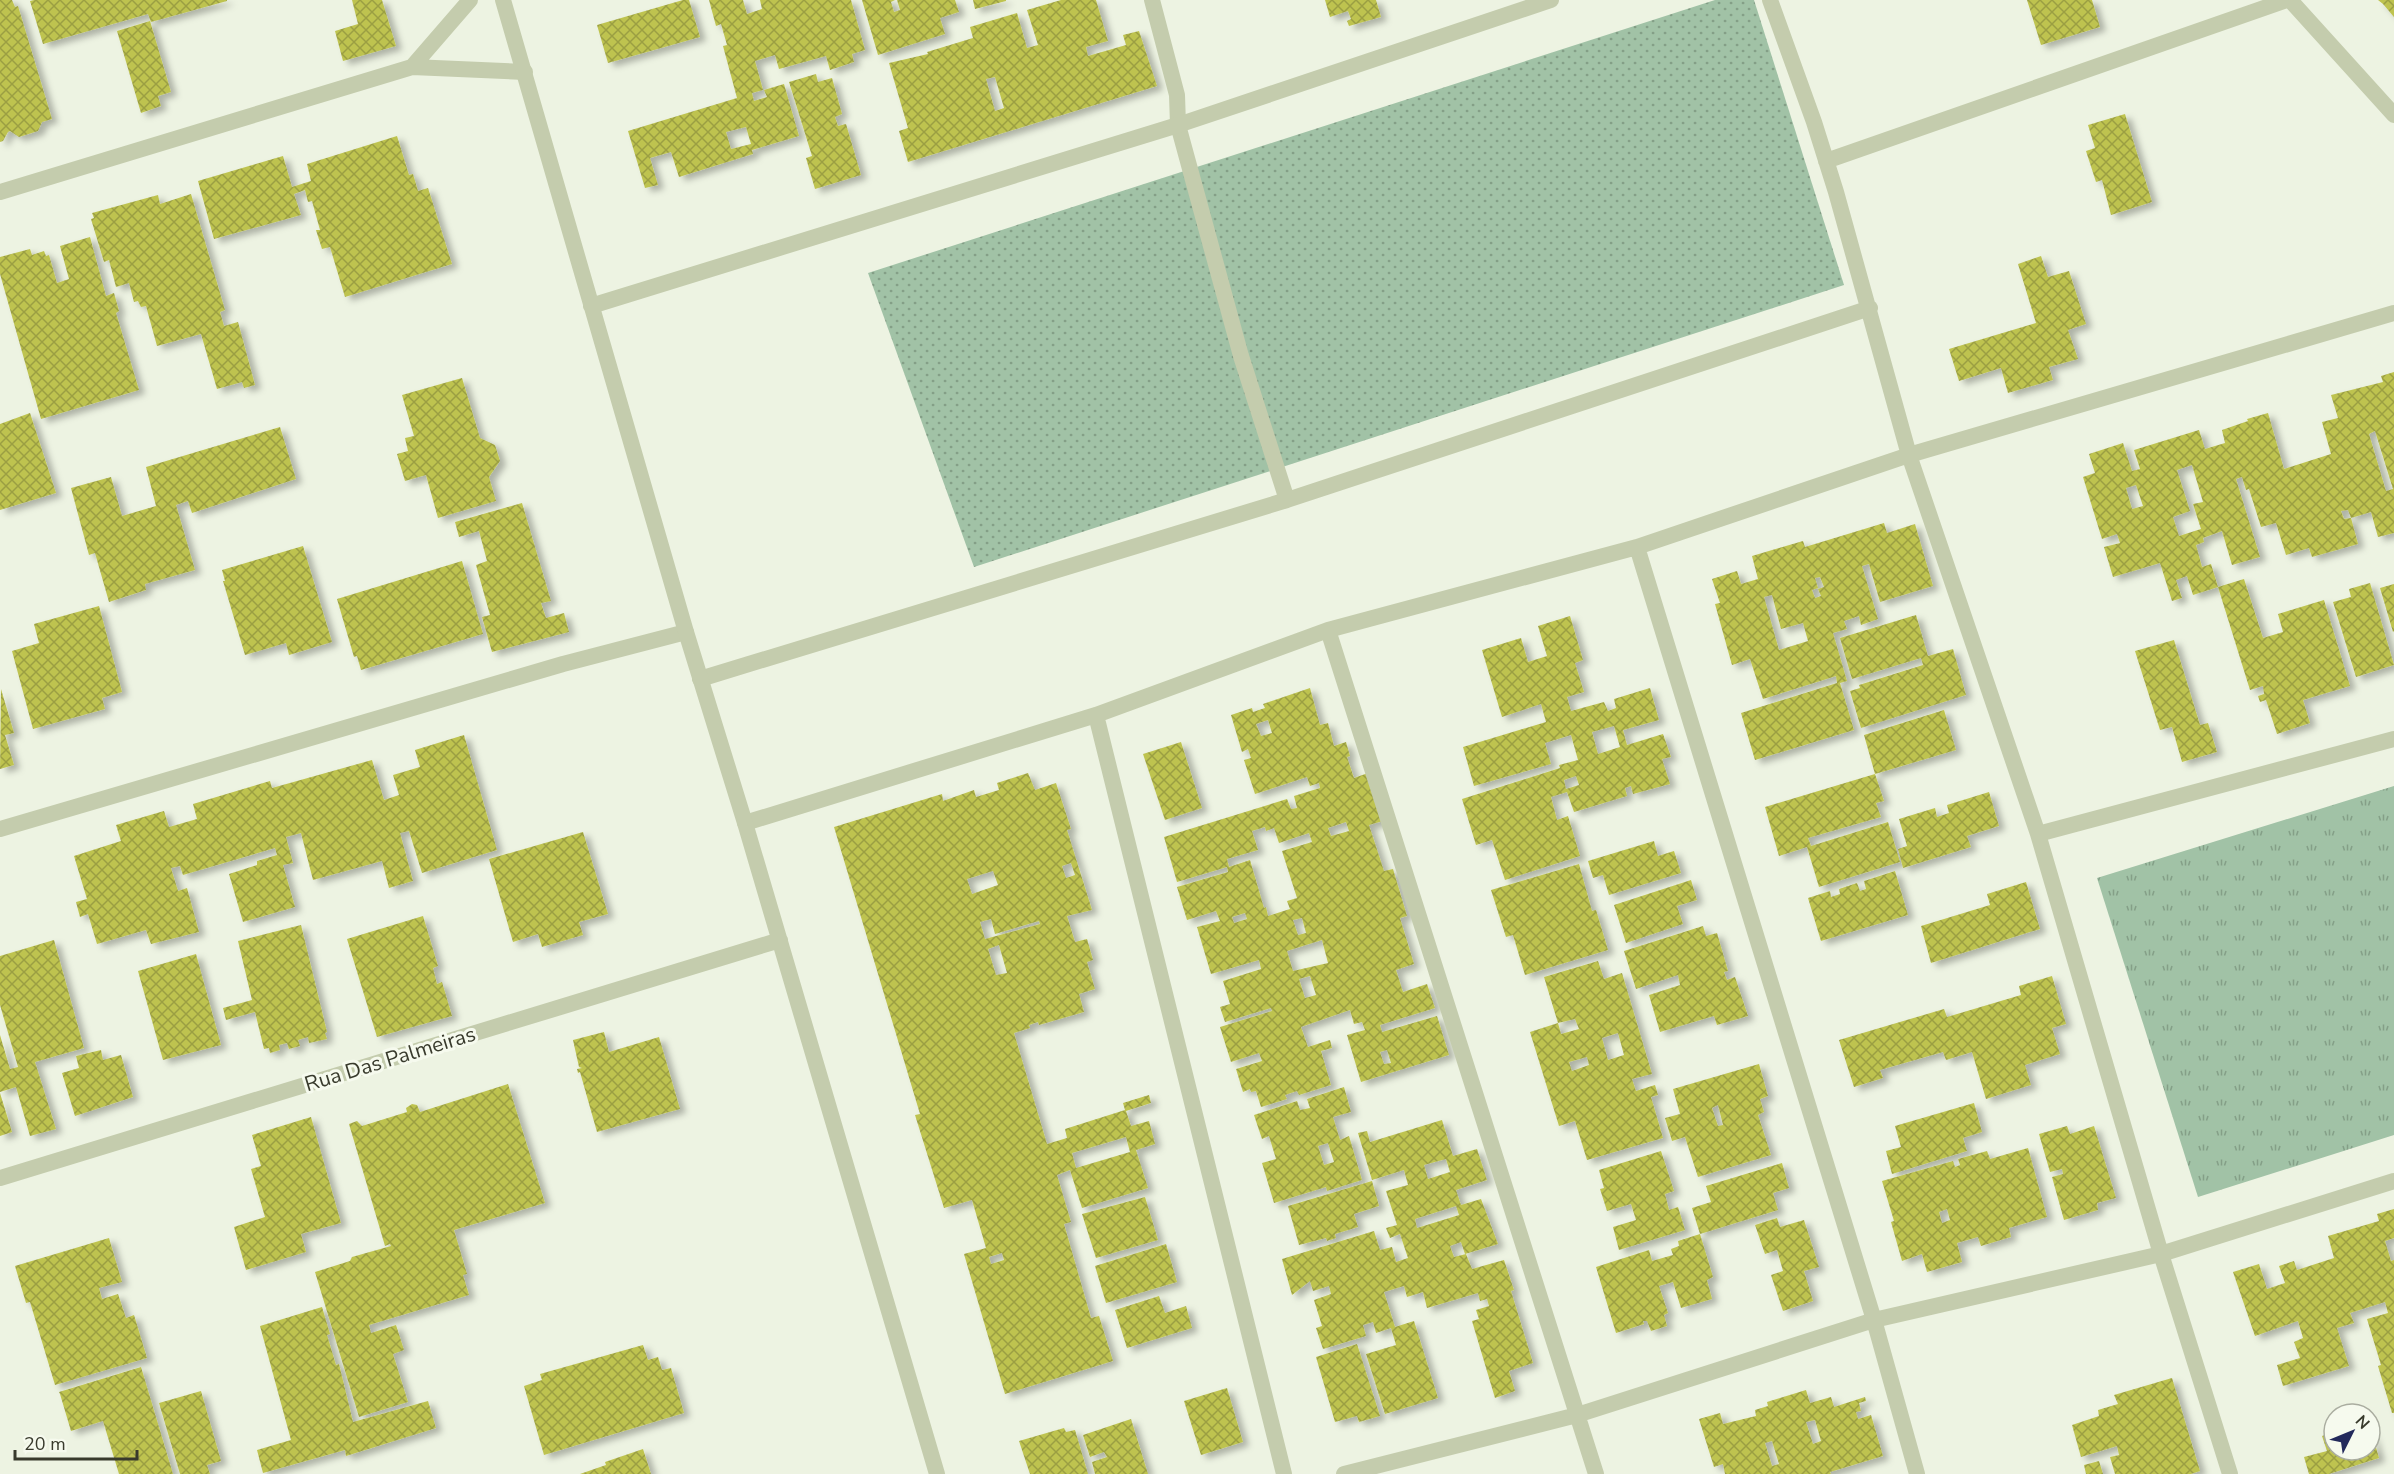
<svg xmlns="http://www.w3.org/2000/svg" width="2394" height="1474" viewBox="0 0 2394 1474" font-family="'Nunito Sans',sans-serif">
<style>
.grass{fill:url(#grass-dots)}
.park{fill:url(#park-tufts)}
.building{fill:url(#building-cross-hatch);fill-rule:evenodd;filter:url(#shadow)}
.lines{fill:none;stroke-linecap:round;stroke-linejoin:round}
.minor{stroke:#c4ccad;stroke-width:16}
.tertiary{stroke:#c4ccad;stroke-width:16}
.labels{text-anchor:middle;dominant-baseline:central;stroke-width:6;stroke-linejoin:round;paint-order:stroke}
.street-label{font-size:21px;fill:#383a2c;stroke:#f6faee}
</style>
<defs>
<pattern id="grass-dots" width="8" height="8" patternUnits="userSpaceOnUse" patternTransform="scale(1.5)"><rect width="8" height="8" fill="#a1c2a6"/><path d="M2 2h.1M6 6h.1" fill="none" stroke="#849f87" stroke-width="1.8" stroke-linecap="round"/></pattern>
<pattern id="park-tufts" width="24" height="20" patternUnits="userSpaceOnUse" patternTransform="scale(1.5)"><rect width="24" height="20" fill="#a1c2a6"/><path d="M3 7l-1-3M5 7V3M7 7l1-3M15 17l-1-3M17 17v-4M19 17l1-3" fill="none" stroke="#849f87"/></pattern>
<pattern id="building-cross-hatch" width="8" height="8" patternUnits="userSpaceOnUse" patternTransform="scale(1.5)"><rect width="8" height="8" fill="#bec350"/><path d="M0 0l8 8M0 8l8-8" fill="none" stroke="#9b9f43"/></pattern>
<filter id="shadow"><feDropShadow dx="6" dy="4" stdDeviation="3" flood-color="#0004"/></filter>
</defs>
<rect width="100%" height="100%" fill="#edf3e2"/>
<!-- grass -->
<path class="grass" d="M1715 0H1754L1844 285 974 567 868 273Z"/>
<!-- park -->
<path class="park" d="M2394 786V1135L2198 1197 2097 878Z"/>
<!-- building -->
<path class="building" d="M0 0H12L15 7 18 6 52 119 42 122 38 131 19 137 10 131 8 132 3 141 0 142Z
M34 0H227V1L151 22 148 14 43 44 30 1Z
M352 0H382L396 46 343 61 335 31 358 24Z
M683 0H689L700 37 608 63 597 25Z
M709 0H743L747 14 762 9 760 0H851L865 50 852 54 854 62 830 70 826 56 779 69 775 55 755 61 763 90 752 93 754 101 767 97 764 90 784 84 799 136 752 150 753 154 679 177 671 152 650 158 658 185 645 188 628 131 737 98 723 46 727 45 721 24 716 26ZM746 127 751 144 731 149 726 132Z
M862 0H895L891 2 894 12 900 10 897 0H955L959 12 940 18 945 34 878 55Z
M973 0H1006V1L975 9Z
M1061 0H1096L1108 41 1086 47 1088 56 1126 45 1123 35 1139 31 1157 86 908 162 899 131 908 128 889 63 928 54 927 52 973 38 970 27 1017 13 1027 48 1038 45 1027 10ZM995 77 1004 108 995 111 986 79Z
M1325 0H1376L1381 17 1349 26 1347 21 1351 19 1348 11 1330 17Z
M2027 0H2092L2100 27 2041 45Z
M2378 0H2394V17L2383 4Z
M150 21 171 92 158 96 161 106 141 113 117 31Z
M816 74 818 82 832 78 842 114 835 117 838 126 846 124 861 175 815 189 806 158 812 156 789 82Z
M2125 114 2152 202 2111 215 2102 180 2096 182 2086 151 2095 148 2088 125Z
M397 136 409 175 413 174 418 191 428 188 452 264 345 297 330 247 322 249 316 230H320L312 201 308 202 305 190 294 194 301 215 214 239 198 181 283 156 292 187 311 181 307 164Z
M191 194 225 310 220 312 224 326 238 322 255 385 244 388 242 382 217 389 201 334 157 346 146 306 141 307 138 301 134 302 129 283 116 287 109 260 104 262 91 219 94 218 92 213 158 195 160 204Z
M90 237 106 296 114 293 119 311 116 313 139 390 41 419 0 274V257L30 249 32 255 44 251 46 256 49 255 57 283 69 279 60 246Z
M2041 256 2048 277 2069 271 2086 324 2068 330 2078 359 2049 367 2053 380 2008 393 2001 368 1959 381 1949 349 2036 323 2018 264Z
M2394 372V533L2378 537 2371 512 2351 518 2348 510 2341 511 2344 519 2351 518 2358 544 2312 557 2309 548 2286 555 2276 523 2261 527 2249 489 2246 490 2242 477 2236 479 2260 557 2232 565 2222 531 2203 538 2204 542 2196 545 2202 567 2211 564 2218 587 2193 595 2187 576 2176 580 2182 598 2172 601 2160 563 2113 577 2104 547 2120 543 2117 534 2102 539 2083 477 2095 473 2089 454 2123 443 2132 471 2140 469 2134 450 2199 430 2205 449 2225 443 2222 430 2248 421 2247 419 2268 413 2284 469 2331 454 2322 422 2338 418 2331 395 2383 382 2381 376ZM2375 431 2393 489 2386 491 2369 434ZM2192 465 2203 502 2193 504 2201 529 2179 536 2173 517 2190 511 2177 470ZM2136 485 2143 506 2132 509 2126 488Z
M462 378 480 438 495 445 500 461 489 477 496 501 438 518 426 475 405 481 397 454 408 451 405 438 414 436 402 395Z
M30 413 56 493 0 510V424Z
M280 427 296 479 192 513 188 501 176 505 195 570 145 584 146 590 109 602 95 553 89 555 71 488 111 477 122 516 156 506 146 467Z
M522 503 551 601 541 603 546 618 564 613 569 632 492 652 482 617 490 615 476 565 487 561 479 531 459 537 455 522Z
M1884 523 1887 533 1915 524 1933 586 1880 602 1869 564 1862 566 1878 619 1861 625 1859 616 1844 621 1847 629 1833 633 1847 681 1840 683 1854 730 1755 760 1741 713 1837 683 1836 676 1763 699 1750 659 1732 665 1715 604 1720 603 1712 579 1737 571 1741 584 1758 579 1752 556 1803 541 1805 547ZM1820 577 1824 587 1818 589 1821 596 1815 598 1812 590 1818 588 1815 578ZM1772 595 1781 629 1803 623 1808 641 1779 650 1764 597Z
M303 546 332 642 289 655 286 643 245 655 223 581H225L222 570Z
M462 561 483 634 361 670 357 656 354 657 337 599Z
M2244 579 2263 638 2283 632 2278 614 2324 600 2350 686 2303 700 2310 723 2277 734 2266 700 2260 702 2258 696 2264 694 2263 686 2250 690 2218 587Z
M2370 583 2394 665 2356 677 2333 602 2351 597 2349 589Z
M2394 584V631L2393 632 2380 588Z
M99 606 122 692 102 698 105 709 33 729 12 651 39 643 34 624Z
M1916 615 1928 656 1953 649 1966 695 1861 728 1850 691 1860 688 1859 685 1923 665 1921 658 1852 679 1840 638Z
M1570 616 1583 660 1575 663 1584 692 1567 697 1571 711 1604 702 1608 711 1616 708 1614 699 1650 688 1659 720 1623 730 1627 745 1663 734 1671 757 1662 759 1670 784 1633 794 1631 786 1625 788 1627 796 1574 812 1567 792 1551 797 1557 820 1568 816 1580 856 1505 880 1492 840 1476 845 1462 799 1560 768 1559 765 1578 760 1571 735 1545 743 1551 764 1474 786 1463 747 1546 722 1541 704 1502 717 1482 650 1521 638 1528 662 1547 656 1538 626ZM1614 726 1620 747 1598 754 1592 732ZM1576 776 1579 785 1566 789 1564 780Z
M2174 640 2200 725 2208 723 2217 752 2182 762 2172 727 2160 730 2135 651Z
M1310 688 1320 725 1328 723 1334 746 1346 742 1350 756 1347 757 1354 778 1368 773 1383 821 1369 825 1384 871 1393 869 1407 916 1400 918 1414 964 1396 970 1403 992 1427 984 1435 1008 1380 1025 1382 1032 1437 1016 1449 1055 1361 1082 1347 1035 1365 1030 1362 1022 1354 1024 1350 1010 1301 1027 1308 1047 1330 1040 1332 1048 1321 1051 1331 1085 1299 1095 1297 1091 1285 1095 1287 1099 1261 1107 1256 1091 1251 1092 1250 1089 1243 1092 1236 1069 1262 1061 1259 1053 1231 1062 1220 1027 1272 1011 1271 1008 1225 1022 1220 1007 1230 1004 1223 981 1261 969 1259 960 1211 974 1197 927 1220 921 1216 911 1187 920 1177 887 1228 872 1227 867 1177 882 1164 837 1287 799 1291 809 1297 808 1294 796 1320 788 1319 783 1310 786 1307 777 1255 794 1244 760 1251 758 1248 749 1242 752 1231 715 1252 708 1253 712 1265 708 1263 704ZM1268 720 1272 733 1261 736 1256 724ZM1346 822 1349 831 1331 836 1328 828ZM1265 827 1266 831 1274 828 1279 843 1309 833 1312 842 1282 851 1297 898 1287 901 1290 909 1268 916 1266 907 1264 908 1250 860 1229 867 1227 859 1258 850 1252 831ZM1245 913 1247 919 1234 923 1232 917ZM1302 918 1306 933 1298 935 1293 920ZM1322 940 1328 963 1293 971 1287 951ZM1310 976 1316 995 1305 998 1299 979ZM1387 1050 1391 1063 1384 1064 1380 1052Z
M1 689 14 733 5 735 14 765 0 769Z
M1944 710 1956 750 1875 774 1864 735Z
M464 735 497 850 422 873 409 831 400 833 413 881 389 888 382 861 313 880 301 833 286 837 293 863 283 865 295 907 243 922 229 874 257 865V861L277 855 275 848 183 875 180 866 171 868 178 891 187 888 199 932 151 944 146 930 97 944 88 914 80 917 76 902 87 899 74 856 121 841 116 825 164 811 169 827 197 819 193 804 270 781 272 788 372 760 384 800 399 795 393 775 420 767 415 750Z
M1181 742 1202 808 1165 820 1143 754Z
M1028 773 1035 790 1056 783 1071 829 1067 830 1092 910 1067 916 1075 942 1087 939 1093 960 1087 962 1095 989 1079 994 1084 1012 1039 1025 1038 1022 1029 1025 1030 1028 1014 1033 1047 1144 1067 1138 1065 1129 1125 1110 1123 1103 1149 1095 1151 1103 1126 1111 1131 1126 1149 1121 1155 1144 1136 1150 1148 1188 1082 1208 1070 1170 1057 1175 1071 1222 1064 1224 1091 1318 1099 1316 1113 1361 1005 1394 964 1254 986 1248 972 1200 944 1208 915 1115 920 1114 834 827 942 794 943 801 974 790 976 797 999 790 997 783ZM1071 863 1075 875 1066 878 1062 866ZM993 871 998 885 972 894 967 879ZM991 919 995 934 1039 921 1040 924 985 939 980 922ZM999 945 1007 973 996 975 988 949ZM1126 1137 1130 1152 1076 1168 1072 1153ZM1002 1253 1004 1260 991 1264 989 1257Z
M1875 774 1884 801 1876 803 1881 817 1808 838 1811 846 1888 822 1900 862 1819 887 1807 847 1779 856 1765 807Z
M1989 792 1999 826 1967 836 1971 847 1903 868 1898 849 1907 846 1899 819 1935 808 1937 817 1949 813 1947 805Z
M583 832 608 914 579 922 583 935 542 947 538 934 513 942 489 859Z
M1654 841 1658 856 1674 851 1681 873 1609 895 1603 875 1593 878 1588 861Z
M1579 864 1592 911 1596 910 1608 950 1525 975 1513 935 1506 937 1491 890Z
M1895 871 1908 915 1821 941 1808 898 1830 891 1831 897 1840 894 1839 889 1857 883 1860 891 1866 889 1864 881Z
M1691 880 1697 900 1677 906 1683 924 1626 943 1614 905Z
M2026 882 2040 929 1931 963 1921 926 1990 905 1987 894Z
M423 916 438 966 433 968 437 984 442 982 452 1016 377 1037 347 939Z
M301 925 327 1032 325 1033 327 1039 309 1043 308 1037 298 1040 300 1046 289 1049 287 1043 279 1045 280 1050 270 1053 269 1048 264 1049 255 1012 226 1020 223 1008 252 1000 238 941Z
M1703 926 1706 936 1717 933 1728 971 1724 972 1727 980 1735 977 1748 1016 1717 1025 1714 1016 1660 1032 1649 995 1680 985 1678 975 1636 989 1624 951Z
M54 940 84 1048 35 1062 56 1129 30 1136 16 1087 0 1092V1035L10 1069 18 1067 0 1005V956Z
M196 954 221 1045 163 1060 138 971Z
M1598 961 1604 979 1622 973 1652 1074 1632 1079 1636 1091 1655 1085 1658 1095 1651 1097 1663 1138 1587 1160 1575 1121 1559 1126 1530 1032 1558 1023 1561 1034 1579 1029 1575 1019 1558 1023 1544 977ZM1618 1033 1624 1055 1608 1060 1602 1038ZM1587 1057 1589 1065 1572 1071 1569 1062Z
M2052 976 2066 1024 2052 1028 2060 1054 2025 1065 2031 1085 1986 1099 1972 1052 1946 1060 1943 1052 1880 1070 1883 1078 1854 1087 1839 1040 1944 1009 1947 1017 2021 995 2019 986Z
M604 1032 609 1052 659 1037 680 1109 597 1132 580 1072 578 1073 577 1069 582 1068 579 1067 573 1040Z
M101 1050 103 1060 121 1055 133 1097 75 1116 62 1073 79 1068 76 1056Z
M1759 1064 1768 1096 1760 1099 1764 1112 1758 1115 1771 1155 1698 1177 1685 1137 1672 1141 1665 1118 1680 1114 1673 1089ZM1718 1105 1723 1125 1718 1126 1712 1108Z
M508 1084 545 1203 454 1230 467 1274 463 1275 469 1295 369 1325 371 1333 396 1325 404 1350 393 1354 408 1402 359 1417 315 1272 350 1261 352 1257 391 1246 390 1244 385 1246 349 1124 357 1121 362 1126 407 1112 406 1108 412 1104 417 1105 420 1112Z
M1344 1087 1351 1112 1333 1117 1340 1140 1349 1136 1362 1180 1327 1191 1326 1187 1274 1203 1262 1163 1276 1159 1269 1136 1262 1139 1254 1115 1297 1101 1300 1110 1310 1108 1307 1099ZM1328 1143 1334 1162 1324 1165 1318 1146Z
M0 1093 12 1132 0 1136Z
M1974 1103 1982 1132 1963 1138 1967 1151 1892 1174 1886 1151 1901 1147 1895 1126Z
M311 1117 341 1223 301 1234 306 1252 246 1270 234 1227 265 1217 251 1169 261 1166 252 1135Z
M1442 1120 1453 1156 1477 1149 1487 1180 1456 1190 1461 1205 1481 1199 1498 1244 1465 1254 1461 1242 1450 1246 1454 1257 1466 1254 1472 1269 1504 1260 1514 1290 1511 1291 1533 1363 1509 1371 1515 1391 1495 1398 1472 1321 1479 1319 1476 1310 1489 1306 1487 1299 1480 1301 1478 1293 1427 1308 1423 1292 1407 1297 1404 1286 1384 1292 1395 1327 1414 1321 1438 1398 1385 1414 1366 1354 1396 1345 1391 1328 1376 1333 1373 1322 1363 1325 1366 1336 1323 1349 1316 1328 1322 1326 1314 1300 1331 1294 1329 1286 1313 1291 1310 1281 1292 1295 1282 1259 1374 1231 1380 1250 1392 1247 1396 1262 1408 1258 1400 1234 1390 1238 1386 1228 1397 1225 1386 1191 1408 1185 1404 1170 1372 1180 1358 1133 1367 1131 1370 1142ZM1446 1159 1450 1172 1428 1179 1424 1165ZM1456 1206 1459 1215 1417 1228 1415 1219Z
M2067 1126 2070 1134 2094 1126 2116 1198 2097 1203 2098 1210 2064 1220 2052 1177 2063 1174 2062 1169 2050 1172 2039 1134Z
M2028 1148 2047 1217 2009 1228 2011 1237 1981 1246 1978 1237 1957 1243 1962 1262 1927 1272 1922 1254 1902 1261 1891 1222 1894 1221 1882 1181 1953 1161 1955 1167 1960 1165 1958 1159 1987 1151 1990 1159ZM1947 1209 1950 1220 1942 1223 1939 1212Z
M1661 1151 1674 1191 1665 1194 1669 1210 1678 1207 1685 1230 1619 1250 1613 1227 1636 1220 1631 1204 1607 1211 1600 1189 1604 1188 1599 1170Z
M1782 1163 1789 1188 1773 1193 1778 1210 1700 1234 1692 1208 1711 1202 1706 1186Z
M1372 1181 1379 1206 1354 1214 1358 1227 1335 1234 1336 1238 1327 1241 1326 1238 1299 1245 1288 1206Z
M1145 1197 1158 1240 1096 1258 1082 1214Z
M2394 1209V1238L2385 1241 2391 1261 2394 1260V1413H2392L2378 1366 2381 1365 2367 1319 2388 1313 2385 1302 2350 1313 2354 1323 2337 1328 2349 1366 2283 1386 2277 1365 2300 1358 2294 1342 2303 1338 2298 1321 2255 1336 2233 1272 2259 1264 2267 1289 2285 1283 2279 1266 2294 1261 2297 1270 2334 1258 2328 1236 2379 1221 2377 1214Z
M1777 1218 1780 1227 1804 1220 1819 1267 1804 1271 1813 1301 1783 1311 1771 1275 1783 1271 1777 1250 1765 1254 1755 1225Z
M1700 1234 1713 1277 1707 1280 1712 1299 1681 1308 1673 1282 1659 1286 1668 1313 1664 1315 1667 1326 1651 1331 1647 1321H1643L1644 1324 1616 1333 1596 1267 1649 1250 1652 1261 1673 1255 1671 1249 1679 1246 1678 1241Z
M109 1238 122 1282 99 1288 102 1299 118 1294 126 1318 134 1315 147 1358 55 1385 30 1302 26 1303 15 1266Z
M1166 1244 1177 1282 1106 1303 1095 1266Z
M1159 1296 1165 1313 1186 1306 1192 1328 1127 1348 1115 1310Z
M322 1307 330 1334 327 1335 336 1365 339 1364 353 1422 428 1401 436 1428 346 1456 345 1450 263 1473 257 1450 291 1440 260 1326Z
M1357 1344 1380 1416 1359 1422 1357 1416 1335 1422 1316 1357Z
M643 1345 648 1360 658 1357 662 1370 671 1368 684 1413 544 1455 524 1386 542 1380 540 1374Z
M141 1367 173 1474H119L103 1421 71 1431 60 1394 59 1392Z
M2172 1378 2200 1471 2191 1474H2115L2110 1457 2119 1455 2117 1446 2081 1457 2072 1425 2099 1416 2098 1410 2118 1404 2114 1395Z
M1227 1388 1243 1442 1201 1455 1184 1401Z
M1806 1390 1810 1403 1831 1397 1834 1407 1865 1397 1866 1401 1859 1403 1861 1411 1856 1412 1858 1419 1871 1415 1883 1456 1830 1472 1831 1474H1725L1723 1464 1714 1467 1699 1419 1720 1413 1723 1424 1756 1416 1755 1410 1768 1406 1767 1402ZM1815 1420 1821 1441 1813 1444 1806 1422ZM1772 1441 1779 1464 1772 1466 1765 1443Z
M201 1391 221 1461 207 1465 210 1474H180L159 1403Z
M1131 1419 1148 1474H1095L1092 1462 1107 1457 1104 1452 1090 1457 1083 1435Z
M1064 1428 1066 1432 1075 1430 1088 1474H1030L1019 1441Z
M2371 1430 2379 1458 2329 1474H2309L2304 1457 2327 1451 2322 1436 2334 1432V1450H2370Z
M643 1449 651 1474H580L606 1465 605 1462Z
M2099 1461 2103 1474H2086L2084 1465Z"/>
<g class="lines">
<!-- minor -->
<path class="minor" d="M1152 0 1177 95 1178 125 1241 356 1287 500
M1770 0 1814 122 1836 192 1909 455 2038 834 2161 1254 2230 1474
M2290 0 2394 115
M412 67 470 0
M1826 161 2287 0
M0 192 412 67 525 72
M1637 547 1874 1320 1917 1474
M1328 630 1596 1474
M700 679 1287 500 1870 308
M1096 715 1284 1474
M745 823 1096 715 1328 630 1637 547 1909 455 2394 313
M0 829 563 664 686 632
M2038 834 2394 739
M1344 1474 1577 1415 1874 1320 2161 1254 2394 1181"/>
<!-- tertiary -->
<path class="tertiary" d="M503 0 686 632 745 823 937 1474
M591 306 1178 125 1551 0
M0 1178 780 940"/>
</g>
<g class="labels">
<!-- street labels -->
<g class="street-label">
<text transform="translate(390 1059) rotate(-17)">Rua Das Palmeiras</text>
</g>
</g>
<!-- north arrow -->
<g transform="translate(2352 1432) rotate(47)"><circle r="28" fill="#f6faee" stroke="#aaada0" stroke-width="1.5"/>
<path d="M0-4.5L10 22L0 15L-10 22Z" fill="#22295b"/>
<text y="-9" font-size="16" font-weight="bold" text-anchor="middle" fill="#383a2c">N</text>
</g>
<!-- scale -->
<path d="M15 1450v9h122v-9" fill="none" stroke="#383a2c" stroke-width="3"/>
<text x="24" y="1450" font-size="18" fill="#383a2c" stroke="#f6faee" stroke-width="4.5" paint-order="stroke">20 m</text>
</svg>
